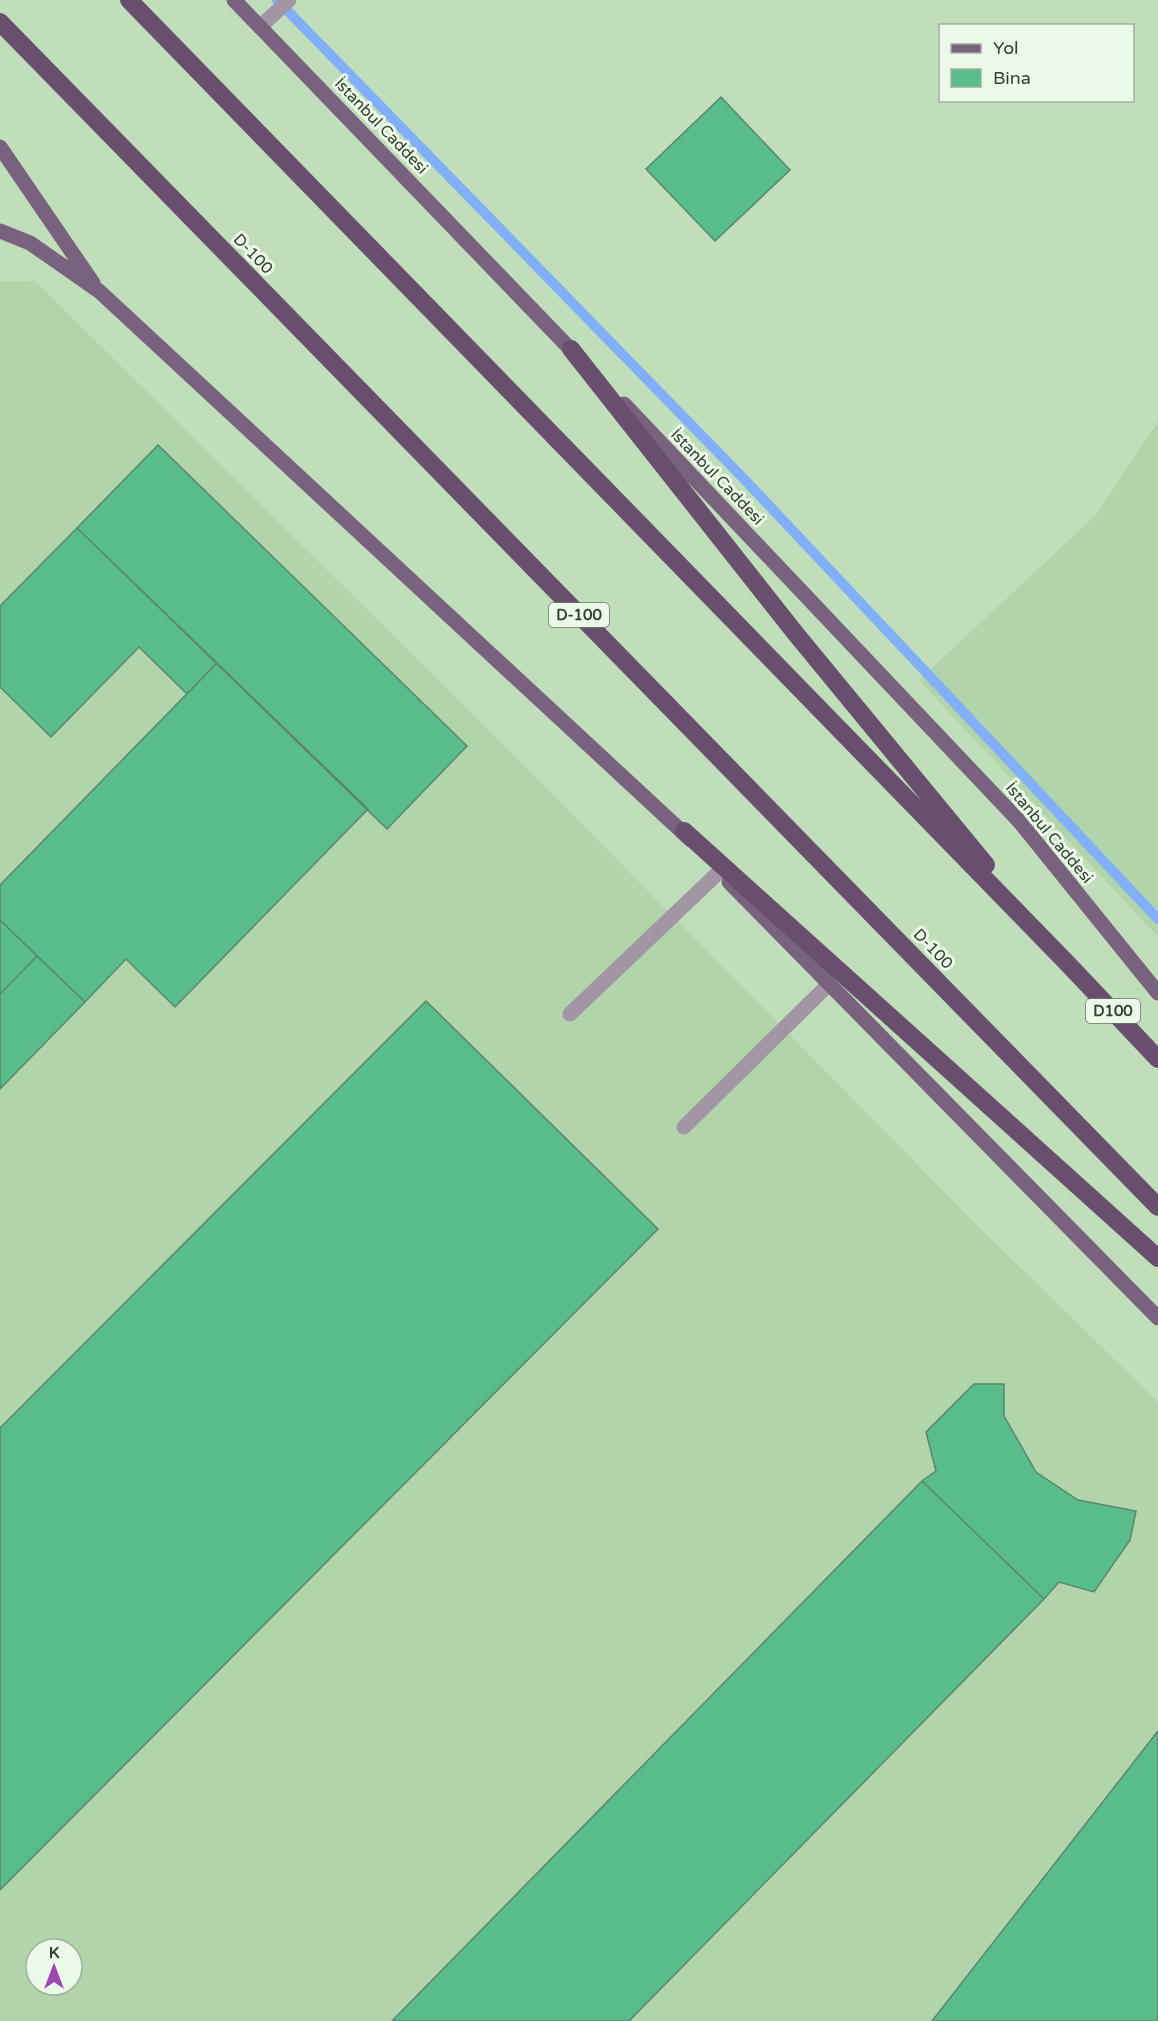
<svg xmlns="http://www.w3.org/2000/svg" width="1158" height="2021" viewBox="0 0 1158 2021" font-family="'Varela Round',sans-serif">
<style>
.built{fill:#b1d4aa;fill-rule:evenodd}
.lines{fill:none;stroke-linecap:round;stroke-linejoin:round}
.stream{stroke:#81affa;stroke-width:10}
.building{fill:#59bd8b;stroke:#5b856e;stroke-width:1.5}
.lane{stroke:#a296a5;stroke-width:15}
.primary{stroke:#78627d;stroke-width:15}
.highway{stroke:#684f6e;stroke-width:18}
.labels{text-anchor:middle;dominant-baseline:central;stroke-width:6;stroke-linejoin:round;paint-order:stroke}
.shield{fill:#ebfae8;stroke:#6b7868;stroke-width:1.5}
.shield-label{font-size:15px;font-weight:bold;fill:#344031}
.street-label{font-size:16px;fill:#344031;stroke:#ebfae8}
</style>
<rect width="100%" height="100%" fill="#c1deba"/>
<!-- built -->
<path class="built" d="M35 281 504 745 982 1230 1158 1402V2021H0V282ZM36 1949H72V1985H36Z
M1158 421V937L919 680 1097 514Z"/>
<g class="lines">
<!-- stream -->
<path class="stream" d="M277 0 746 481 1158 919"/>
</g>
<!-- building -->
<path class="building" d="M721 97 790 170 715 241 646 169Z
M158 445 467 746 387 829 77 528Z
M77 528 217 663 187 694 139 647 51 737 0 687V606Z
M217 663 368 809 175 1007 126 959 85 1002 0 920V885Z
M0 920 37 956 0 994Z
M37 956 85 1002 0 1089V994Z
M426 1001 658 1229 0 1890V1428Z
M974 1384H1004V1416L1036 1472 1078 1500 1136 1511 1130 1540 1094 1592 1059 1582 1044 1599 922 1481 936 1471 926 1432Z
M922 1481 1044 1599 629 2021H392Z
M1158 1731V2021H932Z"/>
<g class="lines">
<!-- lane -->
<path class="lane" d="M260 27 289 0
M570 1014 719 872
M684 1127 828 985"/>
<!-- primary -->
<path class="primary" d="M234 0 578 357
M0 147 93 283
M0 231 30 243 99 291 691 840
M624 404 1019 821 1158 993
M729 882 1158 1318"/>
<!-- highway -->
<path class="highway" d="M129 0 1067 963 1158 1059
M0 22 1158 1207
M571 349 796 634 986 865
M684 831 1158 1258"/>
</g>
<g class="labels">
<!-- shield labels -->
<g class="shield">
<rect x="549" y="603" width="60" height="24" rx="4.5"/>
<rect x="1086" y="999" width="54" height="24" rx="4.5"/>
</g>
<g class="shield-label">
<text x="579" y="615">D-100</text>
<text x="1113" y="1011">D100</text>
</g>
<!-- street labels -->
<g class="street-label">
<text transform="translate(381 126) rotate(46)">İstanbul Caddesi</text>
<text transform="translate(253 254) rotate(46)">D-100</text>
<text transform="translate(717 477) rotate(46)">İstanbul Caddesi</text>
<text transform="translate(1049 833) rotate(50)">İstanbul Caddesi</text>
<text transform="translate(933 949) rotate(46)">D-100</text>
</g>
</g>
<!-- legend -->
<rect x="939" y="24" width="195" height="78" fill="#ebfae8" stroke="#a2b09f" stroke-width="1.5"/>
<rect x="951" y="44" width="30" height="9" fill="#78627d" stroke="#a2b09f" stroke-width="1.5"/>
<text x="993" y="54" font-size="18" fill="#344031">Yol</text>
<rect x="951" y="69" width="30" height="18" fill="#59bd8b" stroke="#a2b09f" stroke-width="1.5"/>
<text x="993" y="84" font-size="18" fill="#344031">Bina</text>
<!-- north arrow -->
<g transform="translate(54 1967)"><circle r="28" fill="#ebfae8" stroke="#a2b09f" stroke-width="1.5"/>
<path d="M0-4.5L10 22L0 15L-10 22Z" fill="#9f47b3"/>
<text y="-9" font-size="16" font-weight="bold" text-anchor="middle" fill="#344031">K</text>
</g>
</svg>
